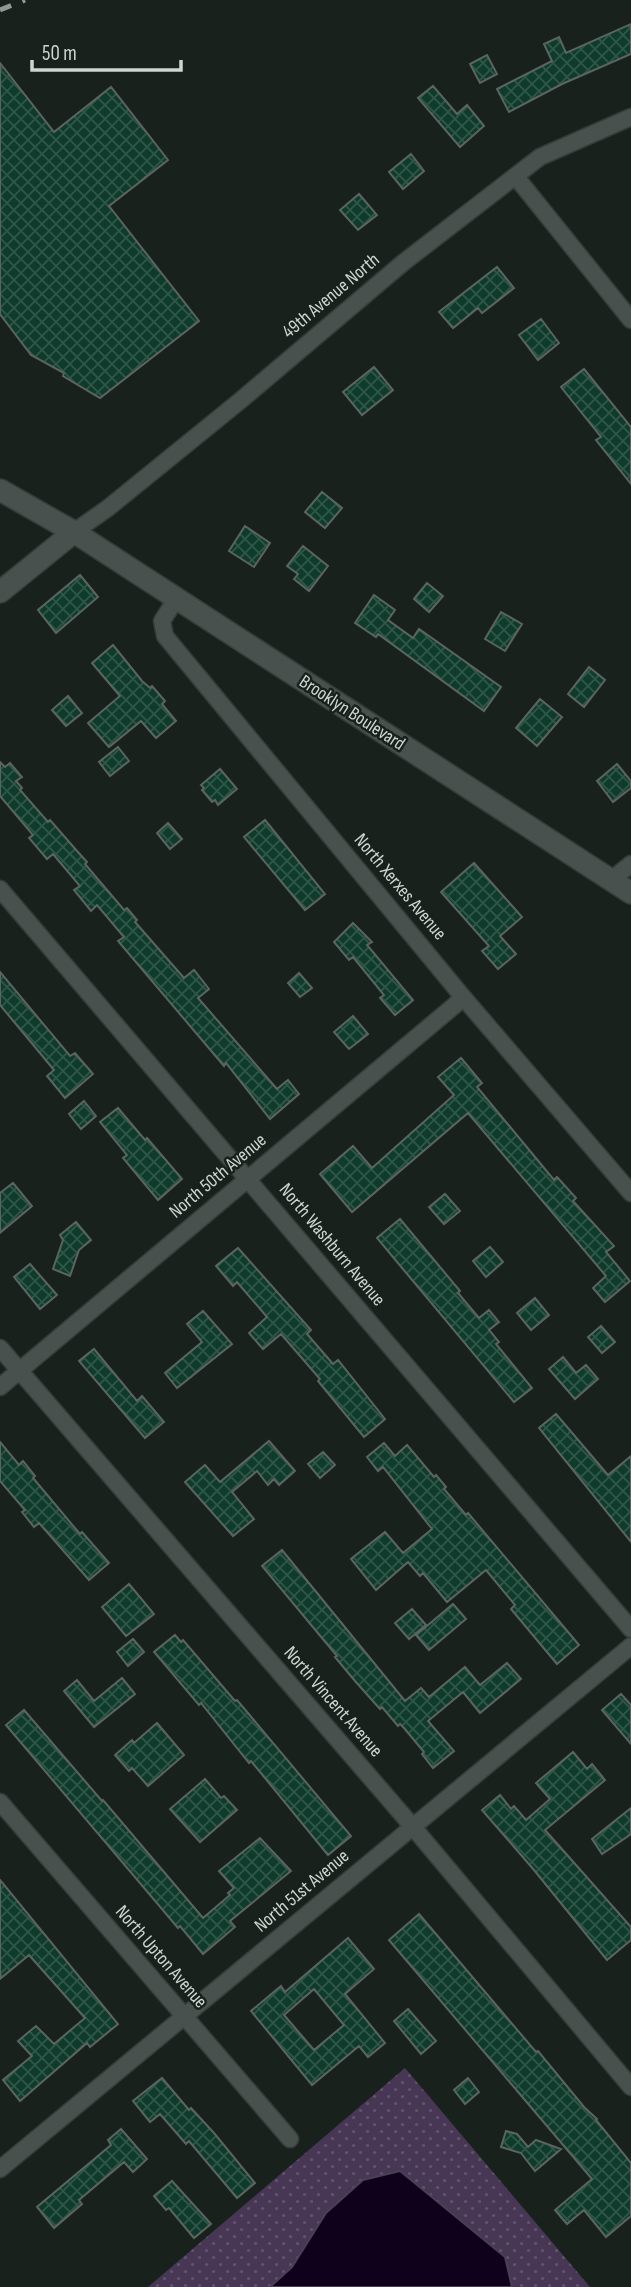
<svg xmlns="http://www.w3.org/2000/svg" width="631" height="2287" viewBox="0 0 631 2287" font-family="'Sofia Sans Condensed',sans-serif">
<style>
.park{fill:url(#park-dots)}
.water{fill:#0f001c;stroke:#494053;stroke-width:2}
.building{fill:url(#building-cross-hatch);stroke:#5b6460;stroke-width:2;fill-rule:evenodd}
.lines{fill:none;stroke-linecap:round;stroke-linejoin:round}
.street-casing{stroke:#353b38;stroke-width:19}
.secondary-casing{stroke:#353b38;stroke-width:24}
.street{stroke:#48514d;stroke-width:16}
.secondary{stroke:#48514d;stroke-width:21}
.rail{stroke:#909794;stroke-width:5;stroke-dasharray:12 12;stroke-linecap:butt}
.labels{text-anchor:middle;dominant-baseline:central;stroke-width:5;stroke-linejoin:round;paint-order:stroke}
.street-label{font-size:19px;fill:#cfd5d2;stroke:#19211d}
</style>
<defs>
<pattern id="park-dots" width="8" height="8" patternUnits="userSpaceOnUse" patternTransform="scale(1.75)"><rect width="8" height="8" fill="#473755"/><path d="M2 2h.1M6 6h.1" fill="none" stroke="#60536d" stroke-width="1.8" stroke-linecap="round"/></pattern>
<pattern id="building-cross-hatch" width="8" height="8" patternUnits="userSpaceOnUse" patternTransform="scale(1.75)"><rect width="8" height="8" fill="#0e3b2c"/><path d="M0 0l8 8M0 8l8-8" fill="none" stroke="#30564a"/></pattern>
</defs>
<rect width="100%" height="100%" fill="#19211d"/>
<!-- park -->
<path class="park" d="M405 2068 590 2287H148Z"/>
<!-- water -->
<path class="water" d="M400 2171 505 2257 512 2287H270L292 2267 326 2213 363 2180Z"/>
<!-- building -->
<path class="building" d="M631 24V54L562 84 509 112 497 89 552 61 544 44 559 37 566 53Z
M487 55 497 74 480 83 470 64Z
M0 63 54 132 111 87 168 160 109 206 199 321 100 398 63 376 64 373 31 355 0 314Z
M433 86 457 114 467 105 484 126 460 147 418 98Z
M411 154 424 171 403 189 389 172Z
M359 194 377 215 358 230 340 210Z
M497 267 514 288 482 313 478 308 453 328 439 312Z
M541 319 559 343 538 360 519 335Z
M374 367 393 390 362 415 343 392Z
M584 369 631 427V484L596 440 601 437 561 387Z
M322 492 342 508 325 528 305 512Z
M245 526 270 543 254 567 229 551Z
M303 546 328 566 309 591 294 579 298 574 287 566Z
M80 575 98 597 56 633 38 610Z
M427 583 443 596 429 612 414 599Z
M374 595 395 610 388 620 413 638 419 629 501 687 484 711 378 634 376 637 355 623Z
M501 612 522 624 505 651 485 639Z
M113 645 142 681 150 688 152 686 165 701 162 704 176 721 156 738 141 721 109 747 88 723 120 696 92 663Z
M589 667 605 680 584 707 568 694Z
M68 696 82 713 66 726 52 710Z
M540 699 562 717 537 746 516 728Z
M118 747 129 761 110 776 99 762Z
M0 762 5 767 10 763 22 777 16 781 22 788 20 790 48 822 50 820 77 851 87 862 85 864 124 910 127 908 137 920 135 922 184 978 194 970 209 989 198 998 277 1089 288 1080 299 1094 270 1119 226 1063 224 1066 118 941 124 937 97 905 91 911 74 890 80 886 53 854 47 859 29 838 33 835 0 796Z
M617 764 631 781V788L613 802 597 781Z
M220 769 237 789 218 805 215 800 212 802 202 790 204 788 201 785Z
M265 820 325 894 305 910 244 837Z
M168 823 182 839 170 849 157 833Z
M474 863 522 917 500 936 516 954 498 969 482 951 489 946 441 892Z
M353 923 372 942 367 945 413 1000 395 1015 380 998 384 995 353 957 349 960 334 942Z
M0 972 70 1056 75 1053 93 1074 65 1098 47 1076 54 1070 0 1005Z
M299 973 312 988 300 997 288 983Z
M353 1016 368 1034 349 1049 334 1032Z
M461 1058 482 1083 477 1087 554 1180 557 1177 576 1198 573 1201 614 1246 606 1252 630 1281 605 1302 593 1288 606 1276 468 1113 352 1212 320 1174 353 1146 372 1168 454 1095 438 1077Z
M84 1101 96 1116 81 1129 69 1114Z
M118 1108 145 1140 147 1138 182 1179 158 1200 123 1158 127 1155 100 1122Z
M13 1183 32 1206 0 1233V1193Z
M445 1194 460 1211 444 1224 429 1207Z
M400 1219 460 1291 458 1293 479 1318 489 1310 499 1322 489 1330 499 1342 496 1344 532 1388 514 1402 377 1238Z
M76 1222 91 1240 79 1250 70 1276 53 1269 63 1240 60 1235Z
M490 1247 503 1262 486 1277 473 1261Z
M238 1248 311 1330 307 1334 333 1364 338 1360 385 1419 364 1437 318 1381 320 1379 281 1334 263 1349 249 1333 267 1317 237 1282 233 1286 216 1266Z
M30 1264 57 1295 40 1309 14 1277Z
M535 1298 549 1315 531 1330 517 1313Z
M203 1311 232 1344 177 1388 165 1373 202 1342 187 1324Z
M601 1326 615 1342 602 1353 588 1337Z
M94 1349 137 1401 142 1396 164 1422 145 1438 79 1361Z
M563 1357 576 1373 586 1365 598 1379 575 1399 549 1369Z
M556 1414 608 1475 631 1456V1542L539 1428Z
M269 1441 295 1471 279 1485 274 1479 268 1485 257 1471 232 1492 254 1519 233 1536 185 1482 205 1465 220 1482Z
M0 1442 19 1465 23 1461 35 1476 33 1478 80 1534 82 1532 109 1563 89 1580 39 1523 34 1527 22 1512 25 1510 0 1481Z
M384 1443 395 1456 407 1445 434 1477 436 1475 446 1487 444 1489 466 1515 468 1513 579 1645 557 1664 511 1609 515 1605 486 1570 447 1602 423 1573 420 1576 408 1562 376 1590 351 1559 385 1532 403 1553 432 1529 383 1467 378 1471 367 1457Z
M323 1452 335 1465 320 1478 308 1464Z
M282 1550 405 1701 421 1688 429 1697 465 1667 480 1685 507 1663 521 1679 480 1713 463 1692 428 1721 454 1751 433 1768 422 1754 424 1752 404 1728 400 1724 398 1726 382 1707 380 1709 355 1681 335 1657 337 1656 262 1566Z
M129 1584 154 1614 126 1636 102 1607Z
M453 1604 466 1619 429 1650 416 1635Z
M412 1609 426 1625 409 1639 395 1623Z
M175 1635 181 1642 183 1640 235 1701 237 1700 351 1836 328 1855 251 1761 249 1763 201 1703 199 1705 154 1652Z
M133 1639 144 1652 128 1666 117 1652Z
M122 1678 135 1694 94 1727 64 1691 77 1680 94 1701Z
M621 1694 631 1705V1744L602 1710Z
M24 1710 102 1801 103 1800 203 1918 230 1895 228 1893 234 1888 219 1871 260 1838 291 1871 230 1921 235 1927 203 1954 180 1926 178 1928 6 1725Z
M157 1723 184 1755 148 1786 132 1768 129 1771 115 1755 132 1740 134 1743Z
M573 1752 587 1769 592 1764 605 1780 545 1830 631 1927V1940L607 1960 534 1870 482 1810 500 1795 511 1809 514 1806 526 1820 550 1799 536 1783Z
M205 1779 221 1798 224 1796 237 1810 200 1842 170 1809Z
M631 1808V1834L602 1854 592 1839Z
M0 1880 118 2024 90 2047 87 2043 20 2101 3 2080 32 2056 18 2041 36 2026 54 2044 85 2018 29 1955 0 1979Z
M419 1914 536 2052 538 2051 584 2107 597 2119 596 2120 631 2163V2216L606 2237 584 2210 567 2224 555 2210 592 2179 389 1940Z
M348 1938 374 1969 345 1994 385 2043 368 2057 359 2046 312 2085 251 2011 281 1986 285 1992ZM314 1989 344 2025 314 2050 284 2015Z
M408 2009 436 2041 421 2054 394 2021Z
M162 2078 189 2110 191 2108 214 2133 255 2183 237 2198 189 2141 186 2144 160 2114 150 2122 133 2101Z
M468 2078 479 2092 465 2104 454 2090Z
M121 2129 147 2159 133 2172 124 2162 79 2200 82 2204 54 2228 37 2207 111 2145 108 2140Z
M506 2131 517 2134 528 2147 536 2140 561 2149 535 2171 521 2153 501 2147Z
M172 2181 211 2224 194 2238 169 2208 166 2210 154 2196Z"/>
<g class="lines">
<!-- street casing -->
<g class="street-casing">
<path id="street" d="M516 177 631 320
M74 532 108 508 241 400 404 262 540 157 631 117
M176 599 162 621 165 636 463 997 631 1193
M611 880 631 864
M0 889 631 1629
M0 1348 413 1827 631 2087
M0 1387 455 1005 463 997
M0 1802 290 2139
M0 2169 631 1646"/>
</g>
<!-- secondary casing -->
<g class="secondary-casing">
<path id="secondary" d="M0 490 74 532 631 893
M0 592 74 532"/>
</g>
<!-- street -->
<use href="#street" class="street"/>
<!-- secondary -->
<use href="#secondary" class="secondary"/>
<!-- rail -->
<path class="rail" d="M0 10 25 0"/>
</g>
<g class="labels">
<!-- street labels -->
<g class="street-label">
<text transform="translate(331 296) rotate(-40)">49th Avenue North</text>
<text transform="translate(352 713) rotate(33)">Brooklyn Boulevard</text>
<text transform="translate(400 887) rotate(50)">North Xerxes Avenue</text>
<text transform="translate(218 1176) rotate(-40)">North 50th Avenue</text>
<text transform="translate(332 1245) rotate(50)">North Washburn Avenue</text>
<text transform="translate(333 1702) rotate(49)">North Vincent Avenue</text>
<text transform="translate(302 1891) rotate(-40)">North 51st Avenue</text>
<text transform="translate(161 1957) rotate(49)">North Upton Avenue</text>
</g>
</g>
<!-- scale -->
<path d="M32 60v10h149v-10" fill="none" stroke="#cfd5d2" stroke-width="3.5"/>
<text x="42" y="60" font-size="21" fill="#cfd5d2" stroke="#19211d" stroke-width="5" paint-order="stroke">50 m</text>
</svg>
